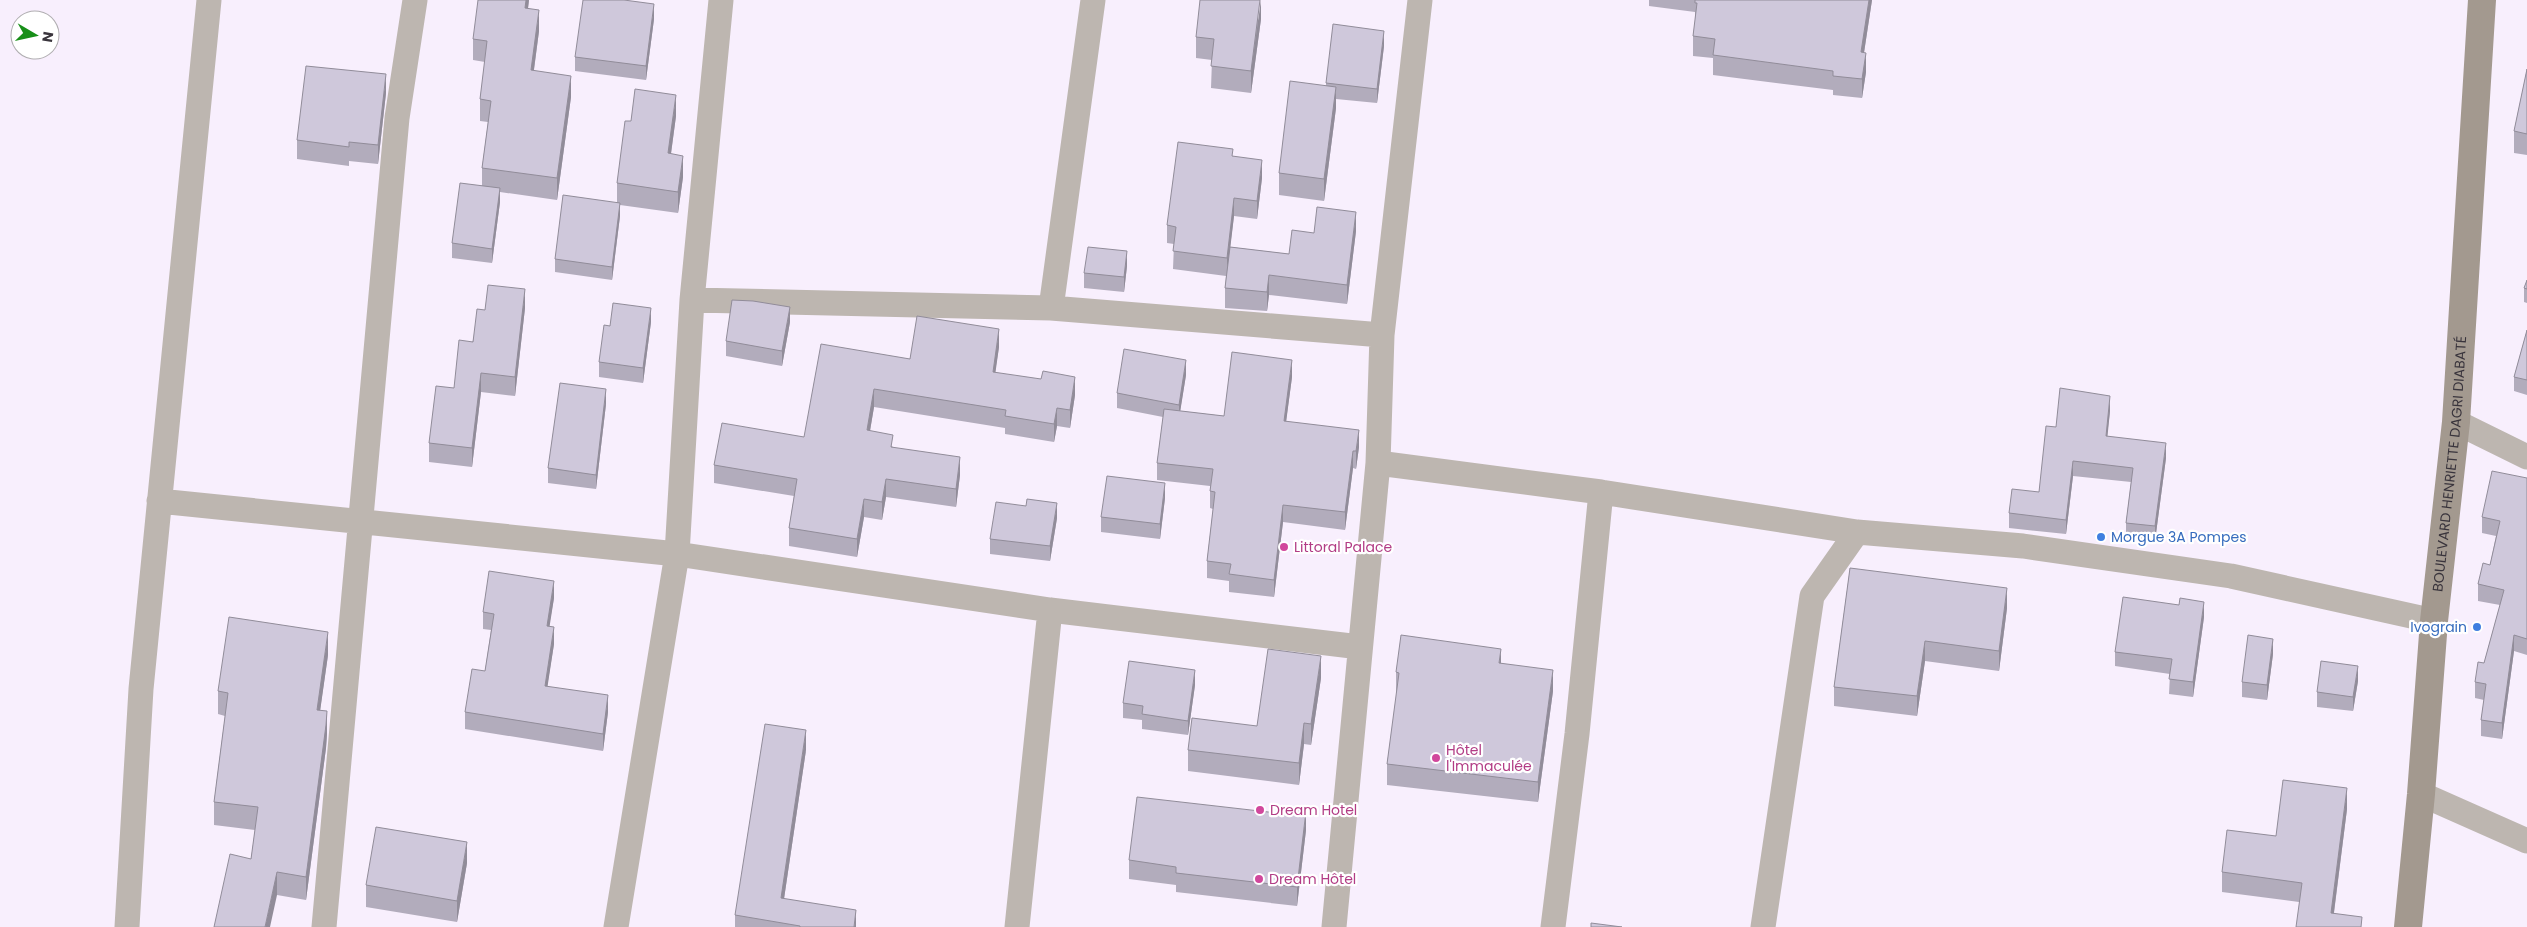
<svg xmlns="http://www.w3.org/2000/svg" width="2527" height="927" viewBox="0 0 2527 927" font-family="Poppins,sans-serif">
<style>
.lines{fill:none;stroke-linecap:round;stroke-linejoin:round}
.street{stroke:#bdb6b0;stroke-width:25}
.secondary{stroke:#a3998f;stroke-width:28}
.wall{fill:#b2acbc}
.shaded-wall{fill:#918c99}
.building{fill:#cfc8db;stroke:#918c99}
.shop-dot{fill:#3f7fe0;stroke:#fff;stroke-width:2}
.hotel-dot{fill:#d1479c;stroke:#fff;stroke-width:2}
.labels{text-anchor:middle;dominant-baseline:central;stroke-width:4.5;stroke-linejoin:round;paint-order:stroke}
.street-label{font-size:14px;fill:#39343c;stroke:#fff}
.shop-label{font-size:14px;fill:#366cbe;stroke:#fff;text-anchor:start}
.hotel-label{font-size:14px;fill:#b23c85;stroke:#fff;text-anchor:start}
</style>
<rect width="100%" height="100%" fill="#f8effd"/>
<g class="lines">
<!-- street -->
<path class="street" d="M692 300 1051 308 1382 335
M1051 308 1093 0
M2456 422 2527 457
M1378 463 1601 492 1857 532 2023 546 2231 576 2434 621
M159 501 677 554 1050 610 1360 647
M2421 794 2527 841
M127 927 141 689 209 0
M324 927 397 118 415 0
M616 927 677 554 692 300 721 0
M1017 927 1050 610
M1334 927 1378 463 1382 335 1420 0
M1553 927 1577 734 1601 492
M1763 927 1812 596 1857 532"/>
<!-- secondary -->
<path class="secondary" id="s1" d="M2408 927 2421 794 2434 621 2456 422 2482 0"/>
</g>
<!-- wall -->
<path class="wall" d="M529 0 528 9 539 31 534 70 571 97 557 200 500 192V202L492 263 452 258V243L482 185V168L488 122 480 121V99L485 62 473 60V39Z
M1649 0H1872L1864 53 1866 72 1862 98 1833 95V90L1713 75V58L1693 56V36L1695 22V12L1649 6Z
M654 19 646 80 575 71V57Z
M1261 19 1251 93 1211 88 1212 60 1196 58V37Z
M1384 46 1377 103 1336 99V108L1324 201 1279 195V173L1326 85V83Z
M2527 69V155L2514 153V131Z
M386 93 378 164 349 161V166L297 159V140Z
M676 116 671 154 683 177 678 213 620 205V216L612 280 555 272V259L617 202V183L631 121Z
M1233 156 1262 178 1257 219 1234 216 1230 247 1289 254 1314 233 1356 231 1347 304 1269 295 1267 311 1225 308V288L1226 276 1173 269 1174 244 1167 243V225Z
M1127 266 1124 292 1084 288V273Z
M2527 280V303L2524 302V288Z
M525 308 515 396 481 392 472 467 429 462V443L454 388 485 310Z
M651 322 643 383 599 377V362Z
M790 322 782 366 726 356V341Z
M2527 330V395L2514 391V377Z
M999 347 995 372 1075 395 1070 428 1057 426 1054 442 1005 434V428L874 407 870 431 893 447 960 475 956 507 886 497 882 520 864 517 857 557 789 546V528L794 496 714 483V465L804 437 910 359Z
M1186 375 1180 411 1224 416 1292 377 1286 421 1359 447 1356 469 1353 468 1345 530 1283 522 1274 597 1229 592V581L1207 578V561L1213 509 1210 508V486L1157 480V463L1163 417 1117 408V393Z
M606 404 596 489 548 483V468Z
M2110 411 2107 436 2166 458 2155 541 2126 538V523L2131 482 2073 476 2066 534 2009 528V513L2039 492 2056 427Z
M2527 478V655L2514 651 2502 739 2481 736V720L2484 700 2475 698V682L2484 663 2500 605 2478 601V584L2490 565 2496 536 2482 533V517Z
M1165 498 1160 539 1101 532V517Z
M1057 518 1050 561 990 554V539Z
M1850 568 2007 608 1999 671 1925 661 1917 716 1834 706V687Z
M554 598 549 626 554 644 547 687 608 712 603 751 465 729V712L485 671 491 630 483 629V612Z
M2204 617 2193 697 2169 694 2170 674 2115 666V652Z
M2273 654 2267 700 2242 697V682Z
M328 655 320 710 327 734 326 748 306 900 277 895 251 859 255 830 214 825V802L225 716 218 714V691Z
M1501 663 1553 691 1538 802 1387 785V764L1397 693H1396V672Z
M1321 678 1311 745 1304 744 1299 785 1188 771V750L1257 726Z
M2358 681 2353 711 2317 707V692Z
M1195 685 1188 735 1142 729V720L1123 718V703Z
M806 750 784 899 856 927H735V915Z
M2347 809 2334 913 2362 927 2299 902 2222 892V872L2276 836Z
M1306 830 1297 906 1176 892V885L1129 879V860Z
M467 863 457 922 366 907V885Z"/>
<!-- shaded-wall -->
<path class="shaded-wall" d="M526 0H529L525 30V8Z
M1261 0V19L1251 93V71Z
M1869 0H1872L1861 72V52Z
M654 4V19L646 80V66Z
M539 10V31L531 91V70Z
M1384 31V46L1377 103V89Z
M1866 53V72L1862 98V79Z
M386 74V93L378 164V145Z
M571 76V97L557 200V178Z
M1336 87V108L1324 201V179Z
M676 95V116L668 175V153Z
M683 156V177L678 213V192Z
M1262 160V178L1257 219V201Z
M500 188V202L492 263V249Z
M1234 198V216L1227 276V258Z
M620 203V216L612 280V267Z
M1356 212V231L1347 304V285Z
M1127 251V266L1124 292V277Z
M1269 275V295L1267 311V292Z
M525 289V308L515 396V377Z
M790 307V322L782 366V351Z
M651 308V322L643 383V368Z
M999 329V347L993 390V372Z
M1186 360V375L1179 419V405Z
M1292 360V377L1284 438V421Z
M481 373V392L472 467V448Z
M1075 377V395L1070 428V410Z
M606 389V404L596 489V475Z
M874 389V407L867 448V430Z
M2110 396V411L2106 451V436Z
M1057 408V426L1054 442V424Z
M1359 430V447L1356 469V451Z
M2166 443V458L2155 541V526Z
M1353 451V468L1345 530V512Z
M960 457V475L956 507V489Z
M2073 461V476L2066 534V520Z
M886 479V497L882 520V502Z
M1165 483V498L1160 539V524Z
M864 499V517L857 557V539Z
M1057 503V518L1050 561V546Z
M1283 505V522L1274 597V580Z
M554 581V598L547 643V626Z
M2007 588V608L1999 671V651Z
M2204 602V617L2193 697V682Z
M554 627V644L545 703V686Z
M328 632V655L317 733V710Z
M2514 635V651L2502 739V723Z
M2273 639V654L2267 700V685Z
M1925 641V661L1917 716V696Z
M1501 649V669L1499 663Z
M1321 656V678L1311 745V724Z
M2358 666V681L2353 711V697Z
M1195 670V685L1188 735V721Z
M1553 670V691L1538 802V782Z
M608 695V712L603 751V734Z
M327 711V734L326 748 306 900V877Z
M1304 723V744L1299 785V763Z
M806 730V750L781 919V898Z
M2347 788V809L2332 927 2331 913Z
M1306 811V830L1297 906V887Z
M467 842V863L457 922V901Z
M277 872V895L270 927H265Z
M856 910V927H854Z"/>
<!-- building -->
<path class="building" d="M478 0H526L525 8 539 10 531 70 571 76 557 178 482 168 491 101 480 99 487 41 473 39Z
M583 0H624L654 4 646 66 575 57Z
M1200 0H1260L1251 71 1211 66 1214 39 1196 37Z
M1695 0H1869L1861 52 1866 53 1862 79 1833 76V71L1713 55 1715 39 1693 36 1697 3H1695Z
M1333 24 1384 31 1377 89 1326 83Z
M306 66 386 74 378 145 349 142V147L297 140Z
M2527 69V134L2514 131Z
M1290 81 1336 87 1324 179 1279 173Z
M635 89 676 95 668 153 683 156 678 192 617 183 625 121H631Z
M1178 142 1233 149 1232 156 1262 160 1257 201 1234 198 1227 258 1173 251 1176 227 1167 225Z
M460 183 500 188 492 249 452 243Z
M563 195 620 203 612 267 555 259Z
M1317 207 1356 212 1347 285 1269 275 1267 292 1225 288 1230 247 1289 254 1292 230 1314 233Z
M1088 247 1127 251 1124 277 1084 273Z
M2527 280V289L2524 288Z
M488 285 525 289 515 377 481 373 472 448 429 443 436 386 454 388 459 340 473 342 477 309 485 310Z
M732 300 753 301 790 307 782 351 726 341Z
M613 303 651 308 643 368 599 362 604 325 610 326Z
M917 316 999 329 993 372 1041 379 1043 371 1075 377 1070 410 1057 408 1054 424 1005 416 1006 410 874 389 867 430 893 435 891 447 960 457 956 489 886 479 882 502 864 499 857 539 789 528 797 479 714 465 722 423 804 437 821 344 910 359Z
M2527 330V380L2514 377Z
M1124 349 1186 360 1179 405 1117 393Z
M1232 352 1292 360 1284 421 1359 430 1356 451H1353L1345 512 1283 505 1274 580 1229 574 1231 564 1207 561 1215 492 1210 491 1213 469 1157 463 1164 409 1224 416Z
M560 383 606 389 596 475 548 468Z
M2060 388 2110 396 2106 436 2166 443 2155 526 2126 523 2133 468 2073 461 2066 520 2009 513 2012 489 2039 492 2046 426 2056 427Z
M2492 471 2527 478V639L2514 635 2502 723 2481 720 2486 684 2475 682 2478 662 2484 663 2504 590 2478 584 2483 563 2490 565 2500 521 2482 517Z
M1107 476 1165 483 1160 524 1101 517Z
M1027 499 1057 503 1050 546 990 539 996 502 1026 506Z
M1850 568 2007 588 1999 651 1925 641 1917 696 1834 687Z
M489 571 554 581 547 626 554 627 545 686 608 695 603 734 465 712 472 669 485 671 494 614 483 612Z
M2123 597 2179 605 2180 598 2204 602 2193 682 2169 679 2172 659 2115 652Z
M229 617 328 632 317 710 327 711 326 725 306 877 277 872 265 927H214L230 854 251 859 258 807 214 802 228 693 218 691Z
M1401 635 1501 649 1499 663 1553 670 1538 782 1387 764 1399 673 1396 672Z
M2248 635 2273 639 2267 685 2242 682Z
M1268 649 1321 656 1311 724 1304 723 1299 763 1188 750 1192 718 1257 726Z
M1129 661 1195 670 1188 721 1142 714 1143 706 1123 703Z
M2321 661 2358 666 2353 697 2317 692Z
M765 724 806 730 781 898 856 910 854 927H800V926L735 915Z
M2283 780 2347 788 2331 913 2362 917 2361 927H2296L2302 883 2222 872 2227 830 2276 836Z
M1137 797 1277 813 1278 808 1306 811 1297 887 1176 873V867L1129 860Z
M376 827 467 842 457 901 366 885Z
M1591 923 1622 927H1591Z"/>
<!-- markers -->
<g class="shop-dot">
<circle cx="2101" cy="537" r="5"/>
<circle cx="2477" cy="627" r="5"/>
</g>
<g class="hotel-dot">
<circle cx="1284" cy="547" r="5"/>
<circle cx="1436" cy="758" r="5"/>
<circle cx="1260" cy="810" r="5"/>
<circle cx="1259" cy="879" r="5"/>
</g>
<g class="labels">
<!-- street labels -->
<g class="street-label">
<text stroke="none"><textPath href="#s1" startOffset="465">BOULEVARD HENRIETTE DAGRI DIABATÉ</textPath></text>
</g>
<!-- shop labels -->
<g class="shop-label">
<text x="2111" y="537">Morgue 3A Pompes</text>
<text x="2467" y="627" text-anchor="end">Ivograin</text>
</g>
<!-- hotel labels -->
<g class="hotel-label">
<text x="1294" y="547">Littoral Palace</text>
<text x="1446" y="750">Hôtel<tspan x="1446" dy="16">l'Immaculée</tspan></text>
<text x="1270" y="810">Dream Hotel</text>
<text x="1269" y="879">Dream Hôtel</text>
</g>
</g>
<!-- north arrow -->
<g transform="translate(35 35) rotate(99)"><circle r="24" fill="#ffffff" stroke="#b0aeb1"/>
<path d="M0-4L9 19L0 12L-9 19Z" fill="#188f19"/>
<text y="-8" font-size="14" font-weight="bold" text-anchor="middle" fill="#39343c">N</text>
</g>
</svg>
